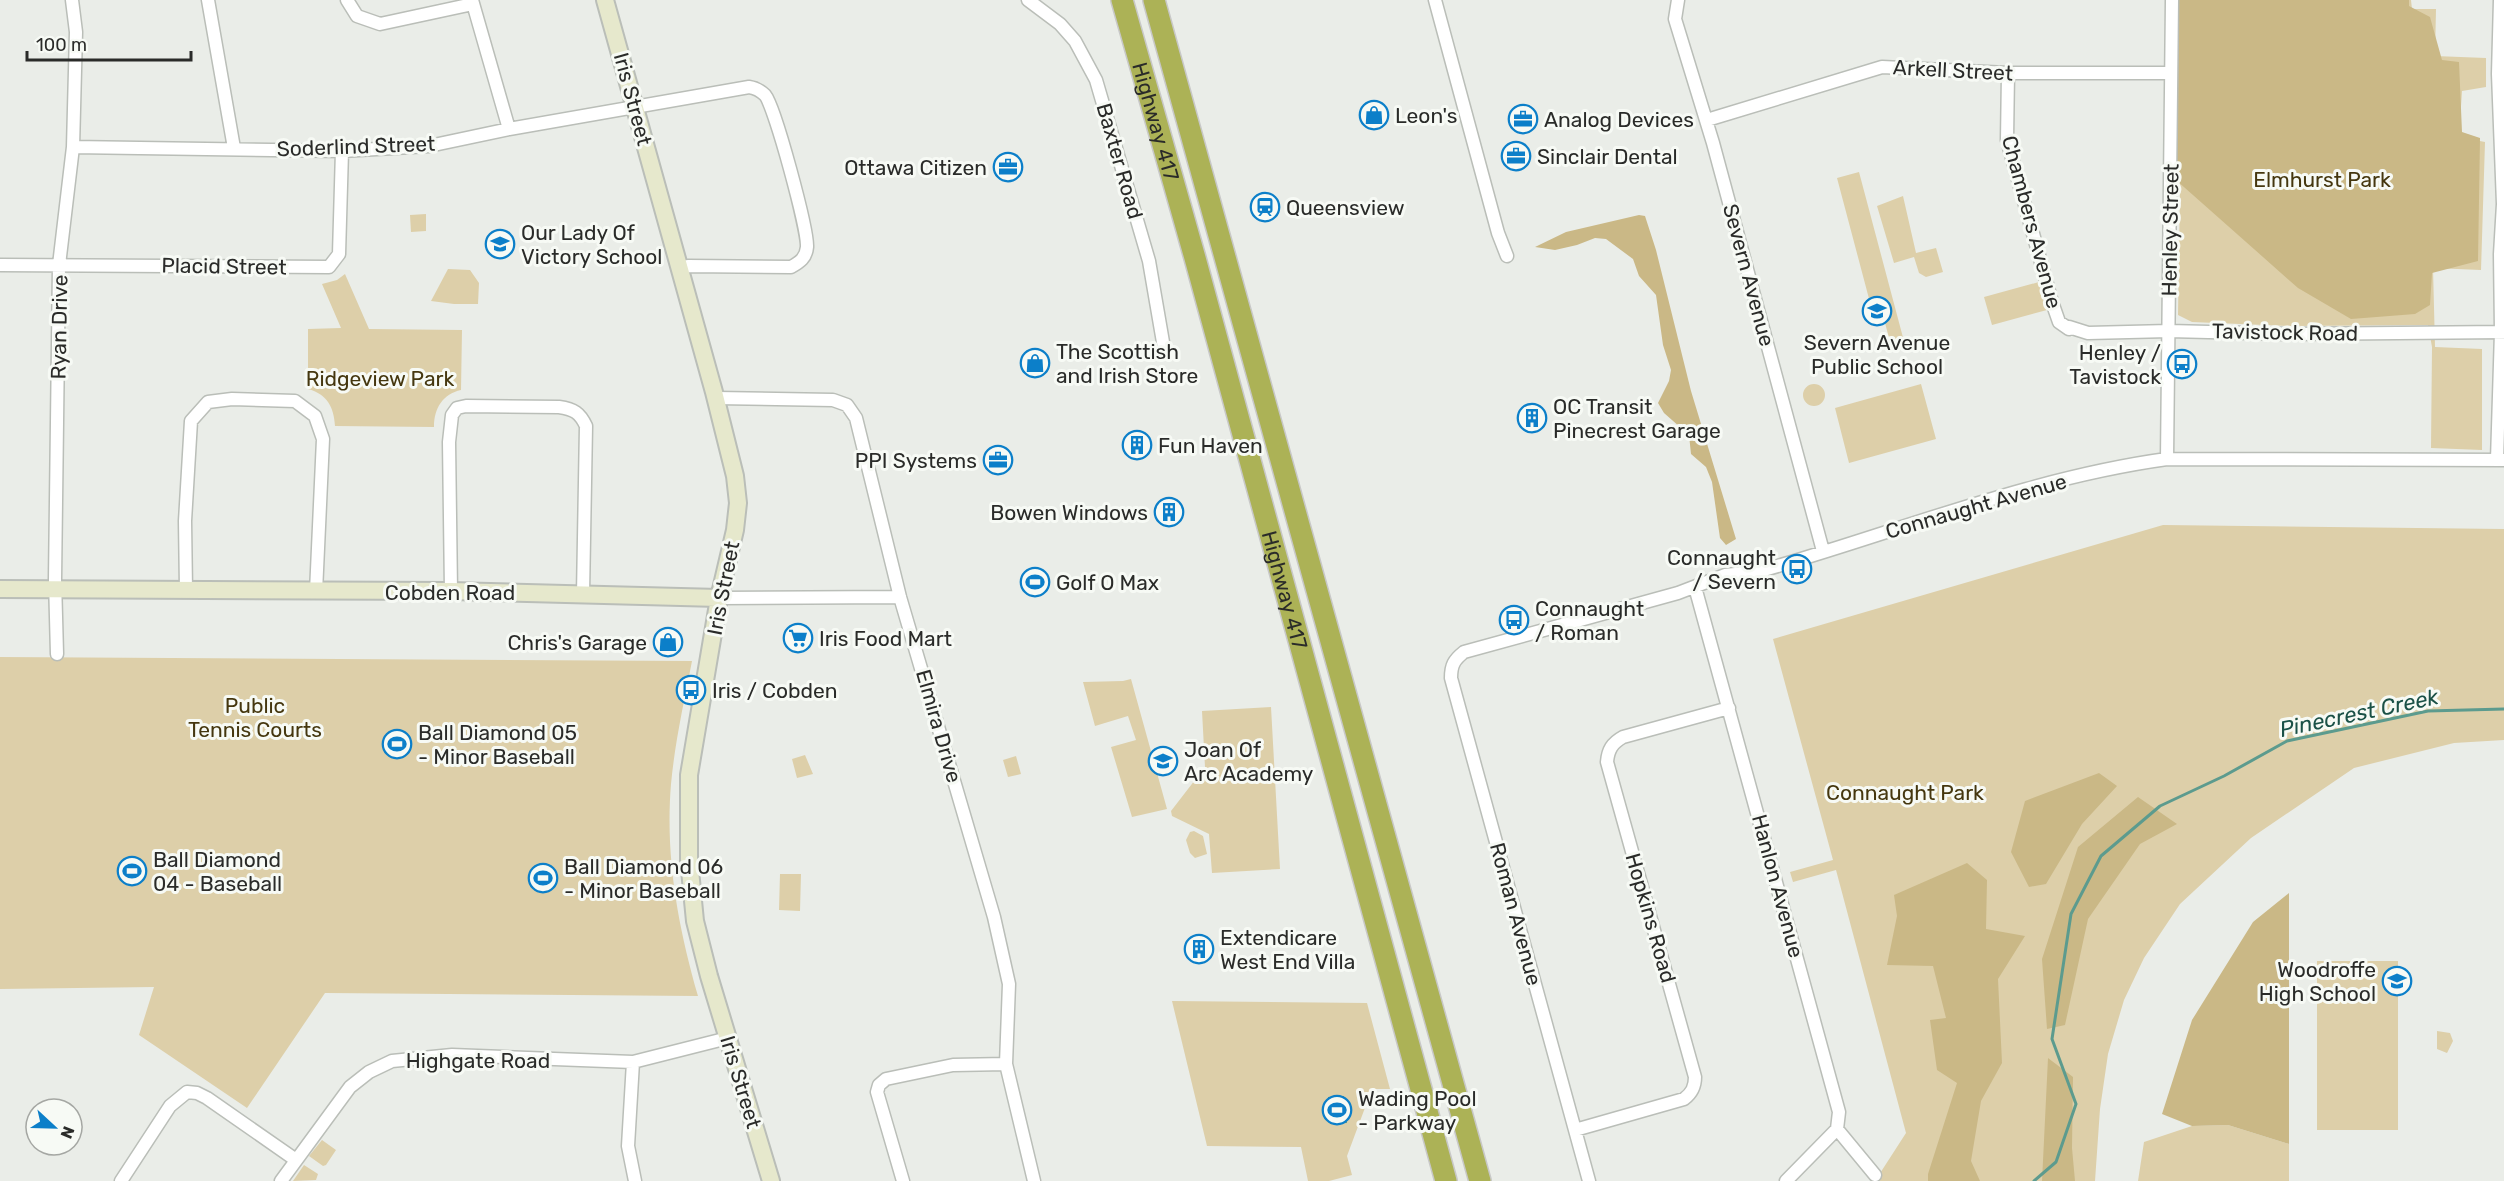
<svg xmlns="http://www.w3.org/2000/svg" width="2504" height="1181" viewBox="0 0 2504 1181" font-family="Rubik,sans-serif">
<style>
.green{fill:#ddcfa9}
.forest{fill:#cab886}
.water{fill:#5c9b8e}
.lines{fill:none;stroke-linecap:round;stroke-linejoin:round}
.stream{stroke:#5c9b8e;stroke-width:3}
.street-casing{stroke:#babeb8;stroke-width:15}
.secondary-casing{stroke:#babeb8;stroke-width:20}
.highway-casing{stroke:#c8c8c7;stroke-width:24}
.street{stroke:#fff;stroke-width:12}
.secondary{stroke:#e6e8cc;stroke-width:16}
.highway{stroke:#acb256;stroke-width:21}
.labels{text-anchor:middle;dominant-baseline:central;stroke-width:6;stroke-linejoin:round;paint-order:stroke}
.street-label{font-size:21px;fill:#2a2b29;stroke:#f7faf5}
.poi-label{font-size:21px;fill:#2a2b29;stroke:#f7faf5;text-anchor:start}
.park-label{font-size:21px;fill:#45370f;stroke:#f7faf5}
.water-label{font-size:22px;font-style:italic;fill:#1b5147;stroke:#f7faf5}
</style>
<rect width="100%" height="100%" fill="#eaede8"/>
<!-- green -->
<path class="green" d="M2183 0H2411L2412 9H2436L2435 56 2486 58V87L2462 91 2459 137 2485 142 2481 270 2433 268 2435 347 2482 349V450L2431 448 2432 347 2428 325 2291 326 2192 322 2178 315Z
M1859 172 1905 345 1892 349 1885 323 1876 325 1837 178Z
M1903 196 1916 253 1936 248 1943 272 1926 277 1919 273 1914 257 1894 263 1877 206Z
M426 214V231L411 232 410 215Z
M448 269 470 270 479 283 478 304H454L431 301Z
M345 274 369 329 462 330 461 390C443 394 434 408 434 427L335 426C334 407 327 394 308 389V329L341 328 322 284 337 280Z
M2039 282 2047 310 1992 325 1984 297Z
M1803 395a11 11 0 1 1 22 0a11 11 0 1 1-22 0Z
M1921 384 1936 439 1849 463 1835 408Z
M2163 525 2504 529V740L2454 743 2354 768 2251 838 2180 904 2144 958 2124 1000 2108 1054 2100 1109 2095 1181H1875L1906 1133 1836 870 1793 882 1790 872 1833 860 1773 639Z
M0 657 692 661C684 702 675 742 671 784 665 857 678 926 698 996L325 993 247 1108 139 1035 154 987 0 989Z
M1131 679 1167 809 1132 817 1111 747 1136 740 1128 716 1095 726 1083 682 1123 681Z
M1271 707 1280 869 1212 873 1209 834 1172 816 1171 811 1205 767 1202 711Z
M805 755 813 774 797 778 792 759Z
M1016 756 1021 774 1008 777 1003 760Z
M1194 831 1203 836 1207 854 1195 858 1190 853 1186 840 1190 832Z
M780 874H801L800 911 779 910Z
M2317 961H2398V1130H2317Z
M1172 1001 1367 1003 1390 1089H1372L1347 1156 1352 1175 1329 1181H1308L1301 1147 1207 1146Z
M2437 1031 2450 1033 2453 1041 2447 1053 2437 1049Z
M2228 1125 2289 1144V1181H2138L2144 1142 2192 1126Z
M322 1140 336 1150 326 1165 323 1166 309 1156Z
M304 1165 318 1174 316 1180 293 1181Z"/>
<!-- forest -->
<path class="forest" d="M2178 0H2409V6L2430 17 2442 60 2459 62 2462 132 2480 138 2478 261 2432 273 2430 305 2415 314 2351 319 2298 288 2176 180Z
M1639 215 1645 216 1656 250 1691 391 1736 539 1726 545 1720 538 1712 482 1706 467 1691 454 1689 435 1664 413 1658 403 1669 381 1671 370 1663 345 1656 295 1639 276 1633 259 1606 239 1595 238 1577 245 1555 250 1535 247 1566 232Z
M2099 773 2117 786 2082 824 2046 884 2029 887 2011 852 2025 801Z
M2138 797 2177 824 2140 844 2088 919 2065 1025 2047 1029 2042 959 2078 847Z
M1967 863 1987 880 1986 929 2025 936 1998 979 2002 1063 1981 1101 1971 1161 1980 1181H1928V1174L1957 1083 1937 1070 1930 1020 1946 1018 1933 966 1887 965 1897 916 1894 895Z
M2289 893V1144L2228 1125 2192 1126 2162 1114 2192 1020 2253 922Z
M2048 1058 2073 1077 2072 1148 2075 1181H2042Z"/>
<!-- water -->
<path class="water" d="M1344 1096 1347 1123 1330 1124 1328 1097Z"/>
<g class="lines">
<!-- stream -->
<path class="stream" d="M2034 1181 2056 1162 2076 1104 2052 1039 2071 914 2101 856 2160 806 2224 776 2287 741 2428 711 2504 709"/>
<!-- street casing -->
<g class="street-casing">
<path id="street" d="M208 0 234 148
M347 0 357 16 380 24 473 4
M472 0 509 129
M1028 0 1060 24 1075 41 1096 80 1149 261 1164 348
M1435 0 1498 233 1507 256
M1678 0 1675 19 1713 143 1823 551
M2008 73 2007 140 2052 302 2059 322 2069 329V327L2088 333 2169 331 2291 334 2504 332
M1707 120 1882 67 2008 73H2171
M73 147 342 151 429 146 509 129 749 87C756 88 760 90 765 95 775 107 808 230 807 247 806 258 800 262 791 267L688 266 679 269
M0 265 329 267 339 254 342 151
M716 398 833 400 847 405 856 418 900 597 994 917 1009 984 1006 1064 1034 1181
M2167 459 2172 0
M2497 460 2501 332 2500 254 2503 204 2498 74 2500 0
M1695 587 1839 1112 1837 1129 1786 1181
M186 590 185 521 191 421 208 402 232 399 295 401 315 416 323 439 316 592
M451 591 449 442 452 415 457 408 466 406 559 407C574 409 580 413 586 426L583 594
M719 598 900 597
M57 654 55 580 59 265 73 147 76 32 72 0
M633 1062 628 1146 635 1181
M1837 1129 1875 1175
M1575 1130 1684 1099C1692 1093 1695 1087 1695 1077L1607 762C1608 750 1612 743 1623 737L1729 708
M121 1181 170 1106 187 1092 197 1093 207 1098 296 1160
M281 1181 350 1087 369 1072 392 1061 452 1055 633 1062 728 1038
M903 1181 877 1092 879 1085 886 1079 953 1065 1006 1064
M1589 1181 1451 678C1451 665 1454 660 1464 652L1678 593 1725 575 1757 572C1892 534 2028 478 2167 459L2504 460"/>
</g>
<!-- secondary casing -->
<g class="secondary-casing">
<path id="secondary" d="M605 0 714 392 735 476 738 503 735 530 719 598 689 775V860L695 921 709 976 771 1181
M0 589 451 591 719 598"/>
</g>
<!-- highway casing -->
<g class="highway-casing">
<g id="highway">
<path id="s1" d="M1122 0 1195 258 1446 1181"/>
<path d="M1154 0 1480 1181"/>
</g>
</g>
<!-- street -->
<use href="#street" class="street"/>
<!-- secondary -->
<use href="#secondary" class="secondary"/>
<!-- highway -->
<use href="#highway" class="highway"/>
</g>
<!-- icons -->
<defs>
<g id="shop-ring" transform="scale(1.5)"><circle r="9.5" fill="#f7faf5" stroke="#0c7fc9" stroke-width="1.5"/><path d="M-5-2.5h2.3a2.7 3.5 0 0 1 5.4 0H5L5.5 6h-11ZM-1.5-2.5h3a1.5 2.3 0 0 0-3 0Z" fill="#0c7fc9"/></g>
<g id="office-ring" transform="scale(1.5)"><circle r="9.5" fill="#f7faf5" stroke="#0c7fc9" stroke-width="1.5"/><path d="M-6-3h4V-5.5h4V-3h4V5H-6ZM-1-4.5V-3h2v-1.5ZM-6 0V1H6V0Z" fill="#0c7fc9"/></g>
<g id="station-ring" transform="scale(1.5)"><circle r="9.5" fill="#f7faf5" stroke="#0c7fc9" stroke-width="1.5"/><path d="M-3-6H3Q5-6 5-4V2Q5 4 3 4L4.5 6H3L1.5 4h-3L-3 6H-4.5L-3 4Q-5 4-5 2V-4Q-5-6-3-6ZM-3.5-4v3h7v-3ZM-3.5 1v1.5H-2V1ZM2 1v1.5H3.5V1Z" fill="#0c7fc9"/></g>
<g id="school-ring" transform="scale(1.5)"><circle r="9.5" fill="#f7faf5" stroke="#0c7fc9" stroke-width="1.5"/><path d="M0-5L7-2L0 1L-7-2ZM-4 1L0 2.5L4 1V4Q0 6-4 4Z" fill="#0c7fc9"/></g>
<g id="bus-ring" transform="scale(1.5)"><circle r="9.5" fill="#f7faf5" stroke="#0c7fc9" stroke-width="1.5"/><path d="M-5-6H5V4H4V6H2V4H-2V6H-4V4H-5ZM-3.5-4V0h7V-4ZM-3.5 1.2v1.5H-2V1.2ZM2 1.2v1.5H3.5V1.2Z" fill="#0c7fc9"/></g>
<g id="building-ring" transform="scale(1.5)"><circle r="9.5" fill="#f7faf5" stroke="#0c7fc9" stroke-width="1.5"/><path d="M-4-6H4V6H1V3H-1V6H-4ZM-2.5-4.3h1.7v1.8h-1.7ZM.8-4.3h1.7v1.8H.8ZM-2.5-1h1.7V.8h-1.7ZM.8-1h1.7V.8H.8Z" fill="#0c7fc9"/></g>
<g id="stadium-ring" transform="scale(1.5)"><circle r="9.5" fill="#f7faf5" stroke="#0c7fc9" stroke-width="1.5"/><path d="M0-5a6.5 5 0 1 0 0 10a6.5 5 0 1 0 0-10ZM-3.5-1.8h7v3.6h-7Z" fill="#0c7fc9"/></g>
<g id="supermarket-ring" transform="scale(1.5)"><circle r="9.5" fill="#f7faf5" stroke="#0c7fc9" stroke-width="1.5"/><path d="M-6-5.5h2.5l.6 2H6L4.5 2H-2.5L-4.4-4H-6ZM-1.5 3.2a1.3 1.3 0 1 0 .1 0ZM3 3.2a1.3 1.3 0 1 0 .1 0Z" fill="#0c7fc9"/></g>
</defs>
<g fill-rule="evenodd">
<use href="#shop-ring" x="1374" y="115"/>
<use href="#office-ring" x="1523" y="119"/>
<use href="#office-ring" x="1516" y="156"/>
<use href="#office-ring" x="1008" y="167"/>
<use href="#station-ring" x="1265" y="207"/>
<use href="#school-ring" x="500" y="244"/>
<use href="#school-ring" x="1877" y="311"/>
<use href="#shop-ring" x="1035" y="363"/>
<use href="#bus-ring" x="2182" y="364"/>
<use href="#building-ring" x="1532" y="418"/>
<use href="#building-ring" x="1137" y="445"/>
<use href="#office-ring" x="998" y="460"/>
<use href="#building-ring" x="1169" y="512"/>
<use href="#bus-ring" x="1797" y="569"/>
<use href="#stadium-ring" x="1035" y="582"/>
<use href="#bus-ring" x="1514" y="620"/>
<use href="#supermarket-ring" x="798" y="638"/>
<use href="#shop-ring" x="668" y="642"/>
<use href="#bus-ring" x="691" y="690"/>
<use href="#stadium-ring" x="397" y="744"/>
<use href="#school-ring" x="1163" y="761"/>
<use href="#stadium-ring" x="132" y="871"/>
<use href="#stadium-ring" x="543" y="878"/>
<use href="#building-ring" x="1199" y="949"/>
<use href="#school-ring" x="2397" y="981"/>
<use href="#stadium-ring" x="1337" y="1110"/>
</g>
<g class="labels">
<!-- street labels -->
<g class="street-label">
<text transform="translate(1953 70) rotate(3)">Arkell Street</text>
<text transform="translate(633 99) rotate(75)">Iris Street</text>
<text stroke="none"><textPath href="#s1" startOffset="126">Highway 417</textPath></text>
<text transform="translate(356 146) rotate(-2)">Soderlind Street</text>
<text transform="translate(1120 161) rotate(74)">Baxter Road</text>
<text transform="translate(2032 222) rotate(75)">Chambers Avenue</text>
<text transform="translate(2170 230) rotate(-89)">Henley Street</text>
<text transform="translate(224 266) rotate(1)">Placid Street</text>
<text transform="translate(1749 275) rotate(75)">Severn Avenue</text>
<text transform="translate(59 327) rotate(-89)">Ryan Drive</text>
<text transform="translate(2285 332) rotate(1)">Tavistock Road</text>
<text transform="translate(1976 506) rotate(-16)">Connaught Avenue</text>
<text transform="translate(723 588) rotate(-79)">Iris Street</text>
<text stroke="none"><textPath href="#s1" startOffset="612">Highway 417</textPath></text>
<text x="450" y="592">Cobden Road</text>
<text transform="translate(939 726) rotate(74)">Elmira Drive</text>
<text transform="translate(1778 886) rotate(75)">Hanlon Avenue</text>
<text transform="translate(1516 914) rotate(75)">Roman Avenue</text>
<text transform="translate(1651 918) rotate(74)">Hopkins Road</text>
<text x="478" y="1060">Highgate Road</text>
<text transform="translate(741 1082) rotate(73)">Iris Street</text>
</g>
<!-- poi labels -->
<g class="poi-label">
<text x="1395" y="115">Leon's</text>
<text x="1544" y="119">Analog Devices</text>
<text x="1537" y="156">Sinclair Dental</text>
<text x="987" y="167" text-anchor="end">Ottawa Citizen</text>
<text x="1286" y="207">Queensview</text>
<text x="521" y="232">Our Lady Of<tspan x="521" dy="24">Victory School</tspan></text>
<text x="1877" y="342" text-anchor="middle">Severn Avenue<tspan x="1877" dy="24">Public School</tspan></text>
<text x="1056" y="351">The Scottish<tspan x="1056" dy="24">and Irish Store</tspan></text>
<text x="2161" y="352" text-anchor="end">Henley /<tspan x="2161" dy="24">Tavistock</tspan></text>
<text x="1553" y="406">OC Transit<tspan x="1553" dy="24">Pinecrest Garage</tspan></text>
<text x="1158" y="445">Fun Haven</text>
<text x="977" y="460" text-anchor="end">PPI Systems</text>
<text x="1148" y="512" text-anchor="end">Bowen Windows</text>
<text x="1776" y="557" text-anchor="end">Connaught<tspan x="1776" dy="24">/ Severn</tspan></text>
<text x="1056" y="582">Golf O Max</text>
<text x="1535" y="608">Connaught<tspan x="1535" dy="24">/ Roman</tspan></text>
<text x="819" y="638">Iris Food Mart</text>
<text x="647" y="642" text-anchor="end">Chris's Garage</text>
<text x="712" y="690">Iris / Cobden</text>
<text x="418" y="732">Ball Diamond 05<tspan x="418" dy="24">- Minor Baseball</tspan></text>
<text x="1184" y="749">Joan Of<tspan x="1184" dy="24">Arc Academy</tspan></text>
<text x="153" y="859">Ball Diamond<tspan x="153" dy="24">04 - Baseball</tspan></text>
<text x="564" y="866">Ball Diamond 06<tspan x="564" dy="24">- Minor Baseball</tspan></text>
<text x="1220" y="937">Extendicare<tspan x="1220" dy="24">West End Villa</tspan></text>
<text x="2376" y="969" text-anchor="end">Woodroffe<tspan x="2376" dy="24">High School</tspan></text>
<text x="1358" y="1098">Wading Pool<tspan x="1358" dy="24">- Parkway</tspan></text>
</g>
<!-- park labels -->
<g class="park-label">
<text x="2322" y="179">Elmhurst Park</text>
<text x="380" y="378">Ridgeview Park</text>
<text x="255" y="705">Public<tspan x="255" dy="24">Tennis Courts</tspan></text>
<text x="1905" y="792">Connaught Park</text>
</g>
<!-- water labels -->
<g class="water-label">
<text transform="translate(2359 713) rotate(-12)">Pinecrest Creek</text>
</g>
</g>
<!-- north arrow -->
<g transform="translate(54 1127) rotate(112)"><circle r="28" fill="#f7faf5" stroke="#a5a7a3" stroke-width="1.5"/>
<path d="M0-4.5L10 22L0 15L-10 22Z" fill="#0c7fc9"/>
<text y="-9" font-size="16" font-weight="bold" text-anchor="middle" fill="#2a2b29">N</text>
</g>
<!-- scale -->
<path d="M27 51v9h164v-9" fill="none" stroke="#2a2b29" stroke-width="3"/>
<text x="36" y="51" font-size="18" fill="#2a2b29" stroke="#f7faf5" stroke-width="4.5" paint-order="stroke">100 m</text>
</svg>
